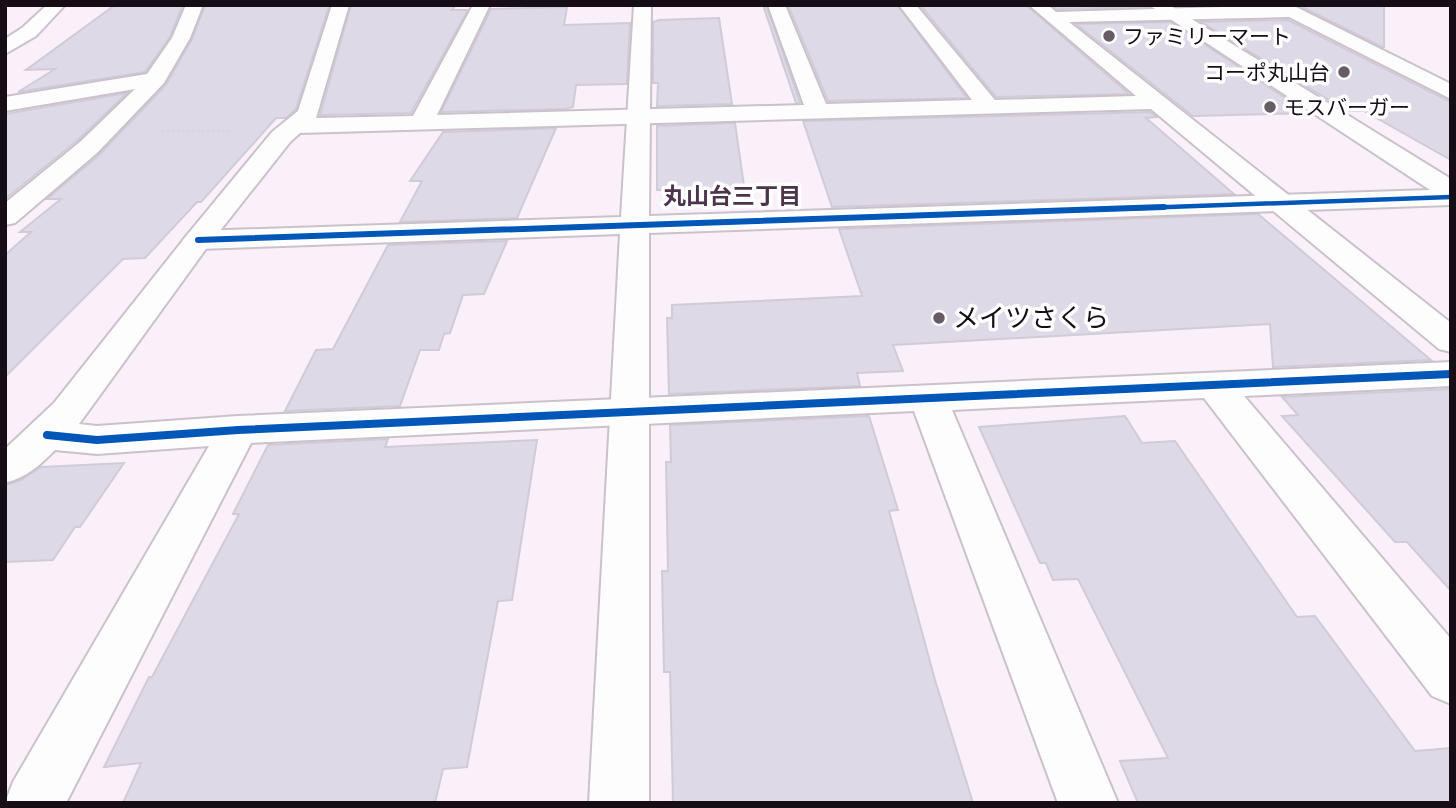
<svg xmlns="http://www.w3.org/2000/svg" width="1456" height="808" viewBox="0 0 1456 808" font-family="'Zilla Slab','Noto Sans JP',serif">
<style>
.building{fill:#ded9e6;stroke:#d0cbd7;stroke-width:2}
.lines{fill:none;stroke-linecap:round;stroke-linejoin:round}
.minor-casing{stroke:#cbc1cb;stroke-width:4}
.tertiary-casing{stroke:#cbc1cb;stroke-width:4}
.path{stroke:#d9d6d9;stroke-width:2.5;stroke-dasharray:2.5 2.5;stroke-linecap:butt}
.minor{fill:#fefdfe;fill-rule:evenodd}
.tertiary{fill:#fefdfe;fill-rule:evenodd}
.cycleway-far2-casing{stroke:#fff;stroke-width:7}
.cycleway-far1-casing{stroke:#fff;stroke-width:10}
.cycleway-casing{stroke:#fff;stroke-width:12}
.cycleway-far2{stroke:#0057b8;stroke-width:4.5}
.cycleway-far1{stroke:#0057b8;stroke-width:6}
.cycleway{stroke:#0057b8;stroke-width:8}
.poi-dot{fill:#665c66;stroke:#fff;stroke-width:2.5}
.labels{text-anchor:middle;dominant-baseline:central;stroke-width:7;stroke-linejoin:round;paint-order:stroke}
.far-poi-label{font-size:21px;fill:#170d17;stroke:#fff;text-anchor:start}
.far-neighbourhood-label{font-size:23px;font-weight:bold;fill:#4c354c;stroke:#fff}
.poi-label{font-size:26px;fill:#170d17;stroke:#fff;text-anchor:start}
</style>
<rect width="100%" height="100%" fill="#faf0fa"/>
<!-- building -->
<path class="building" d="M115 5H183L170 37 145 72 18 92 55 69 26 70Z
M205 5 329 6 296 109 286 118H276L201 202H197L145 258 123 259 5 377V255L31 232H20L61 199H47L99 155 166 85 192 39Z
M351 5 455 6 452 10H468L411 113 320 115Z
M763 5H766L800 102 796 103Z
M788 5H897L967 98 828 101Z
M920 5H1026L1129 94 996 97Z
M1052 5H1146L1147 7 1057 9Z
M1298 5H1384V47H1382Z
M567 7 564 25 630 23 627 84 576 85 573 107 565 109 441 112 491 9Z
M719 18 732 104 657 106 658 83H653V22L659 20Z
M1288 20 1451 102V160L1364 111H1347L1201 22Z
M1171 22 1308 113 1193 116 1076 24Z
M127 93 78 140 5 199V114Z
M1150 112 1157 117 1146 118 1234 194 832 207 803 121Z
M735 123 745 193 663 195V190H657V126Z
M556 128 517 218 400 222 422 181H410L443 132Z
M1258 214 1431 360 1273 367 1270 324 893 345 903 371 857 373 860 386 669 394 667 318H672V305L862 296 839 229Z
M507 241 484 294 463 295 450 333 444 334 439 350H420L400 406 285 411 316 350 333 349 388 245Z
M1451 389V591L1407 542H1395L1282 416 1298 415 1282 397Z
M869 416 898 510 889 511 935 680 973 803H673L670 672H664L662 571H668L666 462H671L670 425Z
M1125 416 1142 443 1175 441 1297 617 1315 616 1415 751 1451 748V803H1138L1120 761 1168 758 1078 579 1053 580 1046 563H1040L979 427Z
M388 439 385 447 537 440 512 600 498 601 467 767 443 769 435 803H123L141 763 104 767 149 677H152L239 514H233L268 445Z
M124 463 80 527H75L53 560 5 562V485L21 480 41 467Z"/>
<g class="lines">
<!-- minor casing -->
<g class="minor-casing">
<path id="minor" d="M47 5H65L36 36 5 54V39L22 28Z
M186 5H203L190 38 164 83 97 153 15 223 5 225V203L80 142 135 89 5 111V97L147 74 172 38Z
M332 5H349L316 118 413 116 473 5H490L437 115 804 105 768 5H785L826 104 972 100 899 5H916L995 100 1136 96 1029 5H1048L1056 12 1292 5 1451 84V99L1289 17 1069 22 1451 323V352L1439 349 1151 109 300 133 290 142 208 246 79 424 97 426 238 416 1451 362V386L1244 396 1451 639V704L1432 696 1204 398 952 410 1118 803H1058L914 411 251 443 66 803H5L13 782 209 446 97 454 55 450C39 466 27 477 5 483V449L54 403 188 234 272 132 298 111Z"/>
</g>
<!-- tertiary casing -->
<g class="tertiary-casing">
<path id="tertiary" d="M634 5H651L649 216 1430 190 1149 5H1169L1451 179V205L649 233V803H589L620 234 198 249 188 246 183 240 188 234 198 231 621 217Z"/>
</g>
<!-- path -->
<path class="path" d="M162 131H233"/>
<!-- minor -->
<use href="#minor" class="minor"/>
<!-- tertiary -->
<use href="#tertiary" class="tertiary"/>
<!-- cycleway-far2 casing -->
<g class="cycleway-far2-casing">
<path id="cycleway-far2" d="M1113 209 1451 197"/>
</g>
<!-- cycleway-far1 casing -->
<g class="cycleway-far1-casing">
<path id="cycleway-far1" d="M198 240 1164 207"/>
</g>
<!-- cycleway casing -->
<g class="cycleway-casing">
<path id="cycleway" d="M47 435 97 440 238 430 1451 374"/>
</g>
<!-- cycleway-far2 -->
<use href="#cycleway-far2" class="cycleway-far2"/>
<!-- cycleway-far1 -->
<use href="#cycleway-far1" class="cycleway-far1"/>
<!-- cycleway -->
<use href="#cycleway" class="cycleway"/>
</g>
<!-- markers -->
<g class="poi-dot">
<circle cx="1109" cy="36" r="7"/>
<circle cx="1344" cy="72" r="7"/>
<circle cx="1270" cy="107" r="7"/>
<circle cx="939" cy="318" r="7"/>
</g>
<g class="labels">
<!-- far-poi labels -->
<g class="far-poi-label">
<text x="1123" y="36">ファミリーマート</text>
<text x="1330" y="72" text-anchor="end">コーポ丸山台</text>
<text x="1284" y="107">モスバーガー</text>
</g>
<!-- far-neighbourhood labels -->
<g class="far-neighbourhood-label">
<text x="732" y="196">丸山台三丁目</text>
</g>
<!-- poi labels -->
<g class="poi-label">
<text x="953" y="318">メイツさくら</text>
</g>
</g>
<!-- border -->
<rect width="1456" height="808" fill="none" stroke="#170d17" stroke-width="14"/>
</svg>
